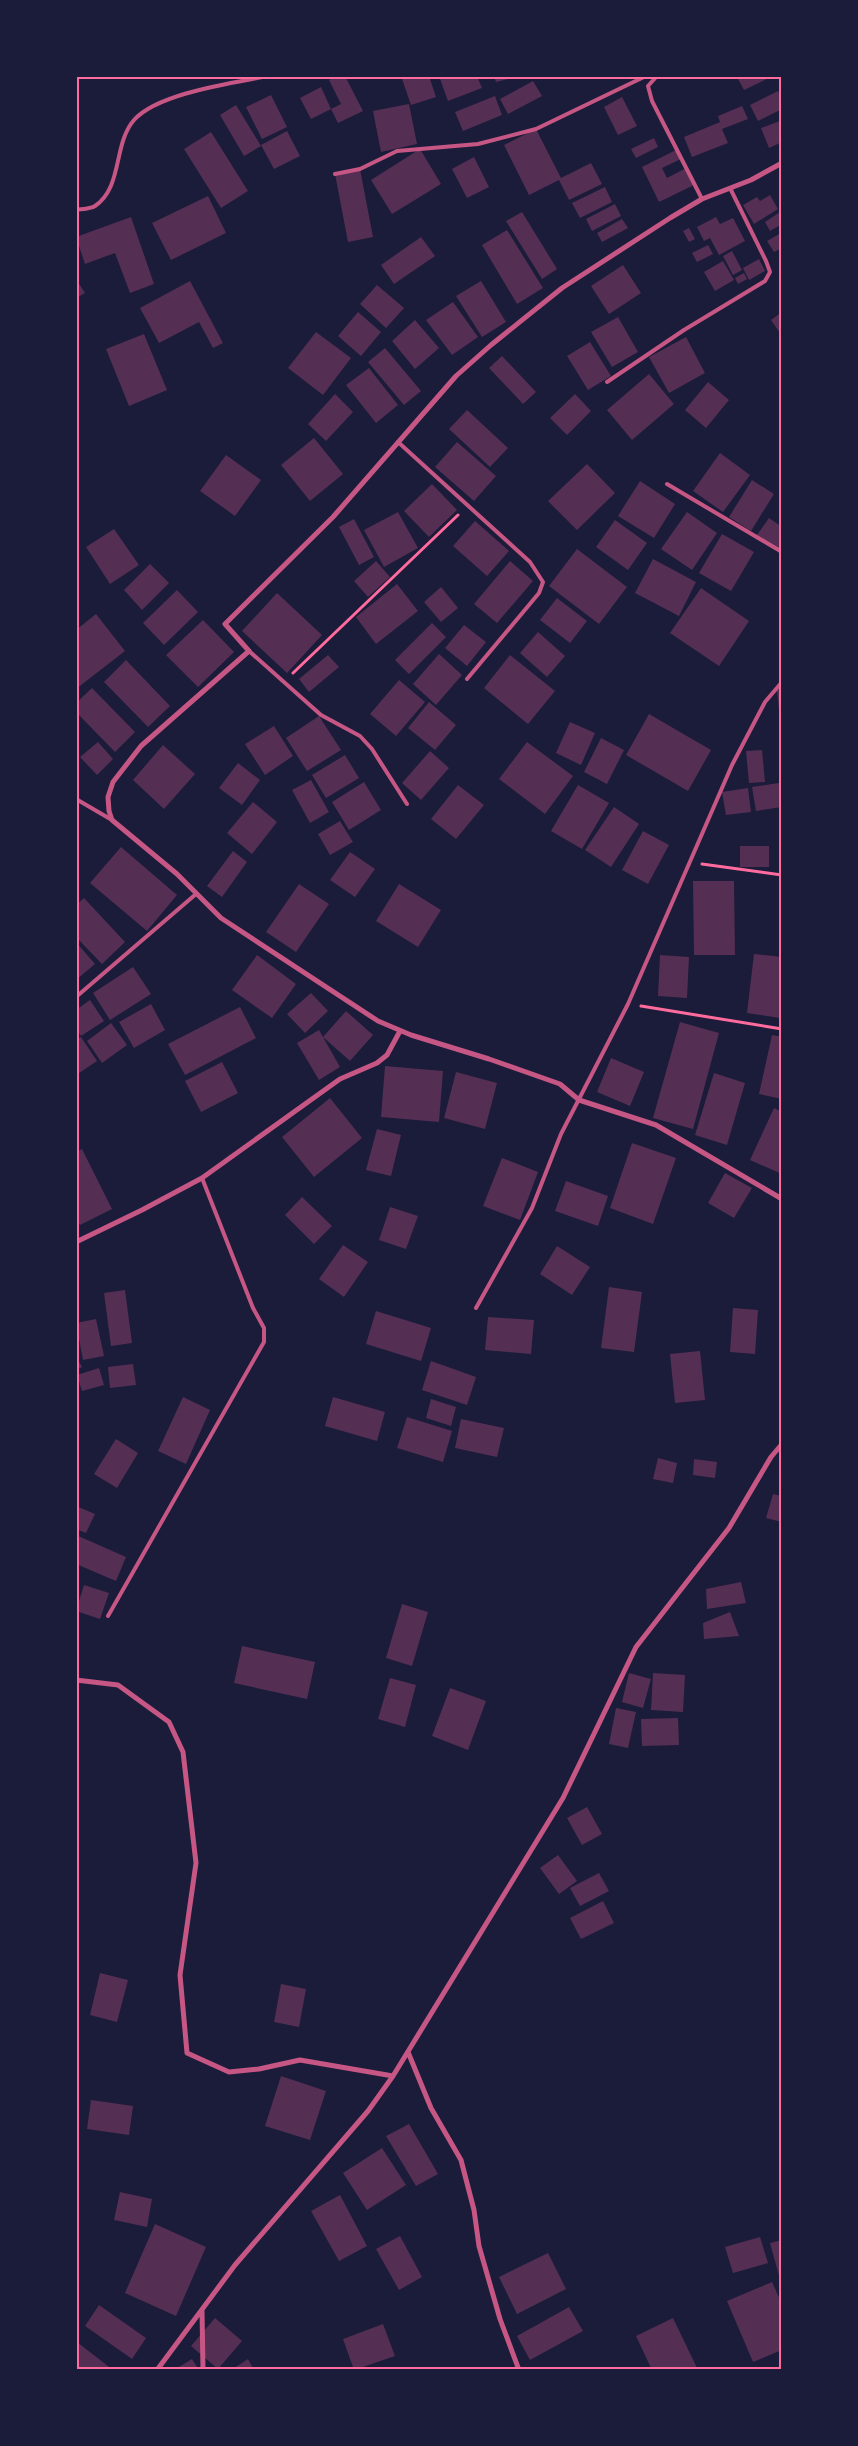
<svg xmlns="http://www.w3.org/2000/svg" width="858" height="2446" viewBox="0 0 858 2446" font-family="'PT Sans',sans-serif">
<style>
.building{fill:#542f53}
.lines{fill:none;stroke-linecap:round;stroke-linejoin:round}
.path{stroke:#ff6b9d;stroke-width:3}
.service{stroke:#c65784;stroke-width:4}
.minor{stroke:#c65784;stroke-width:5}
.neatline{fill:none;stroke:#ff6b9d;stroke-width:2}
</style>
<rect width="100%" height="100%" fill="#1b1b3a"/>
<!-- building -->
<path class="building" d="M336 76H345L363 111 338 123 331 109 341 104 329 80Z
M401 76H429L436 97 411 105Z
M439 76H477L482 88 448 101Z
M494 76H516V77L496 82Z
M745 76H769V78L744 90 738 79Z
M533 81 542 96 508 114 500 99Z
M321 87 331 109 311 119 300 98Z
M778 91 782 99V109L758 121 750 105Z
M271 95 287 127 262 139 246 107Z
M495 96 502 115 463 131 455 112Z
M622 97 637 126 618 135 604 107Z
M409 104 417 144 381 152 373 111Z
M236 105 261 146 244 156 220 115Z
M742 106 748 119 722 129 728 143 692 157 684 137 720 122 718 116Z
M780 121 782 142 769 148 761 128Z
M536 129 561 178 591 163 602 184 569 200 559 180 529 195 504 145Z
M287 131 300 156 274 169 261 145Z
M211 132 248 191 221 208 184 149Z
M654 138 658 147 636 158 631 149Z
M420 149 441 184 392 214 371 180Z
M676 150 681 159 662 168 667 178 686 168 694 185 659 202 642 167Z
M474 157 489 187 467 198 452 169Z
M360 169 373 237 348 242 335 174Z
M605 187 612 202 580 218 572 203Z
M770 195 778 209 754 224 743 205 757 197 760 201Z
M208 196 226 233 171 260 152 223Z
M615 204 621 216 592 231 586 219Z
M522 212 557 269 542 279 506 221Z
M780 212 782 224 770 231 765 222Z
M131 217 154 284 130 293 115 253 85 264 76 237Z
M716 217 720 224 733 218 745 241 719 255 710 238 704 241 697 227Z
M622 219 628 228 602 242 597 233Z
M689 228 695 239 689 242 683 231Z
M507 230 543 288 517 304 482 245Z
M781 233 782 248 774 252 767 241Z
M421 237 435 256 394 284 381 265Z
M708 245 713 254 697 262 692 253Z
M732 251 742 270 733 275 723 256Z
M759 259 765 271 749 280 743 268Z
M723 261 734 280 715 291 704 272Z
M623 265 641 293 609 314 591 286Z
M744 273 747 279 738 284 735 278Z
M76 279 85 293 76 298Z
M190 281 223 343 213 348 199 322 159 343 140 308Z
M481 281 506 322 482 337 456 296Z
M377 285 404 308 386 328 360 304Z
M453 302 478 337 452 355 426 320Z
M358 312 381 332 361 356 338 336Z
M782 312V336L771 320Z
M618 317 638 352 612 367 591 332Z
M415 320 439 348 415 369 392 341Z
M316 332 351 358 323 395 288 368Z
M144 334 167 390 129 406 106 349Z
M686 337 705 373 669 393 649 357Z
M590 342 611 376 588 390 567 356Z
M385 348 421 391 404 405 368 362Z
M502 356 536 392 523 404 489 368Z
M369 368 398 405 376 423 346 385Z
M649 374 674 404 632 440 607 410Z
M708 382 729 400 706 428 685 410Z
M335 394 353 412 326 441 308 424Z
M575 394 591 411 567 435 550 418Z
M467 410 508 448 490 467 449 429Z
M314 438 343 474 310 501 281 465Z
M457 442 496 476 474 501 435 467Z
M720 453 750 475 723 512 693 491Z
M226 455 261 480 235 516 200 491Z
M587 464 615 493 577 530 548 501Z
M752 480 774 494 751 531 729 517Z
M640 481 675 504 654 538 618 516Z
M432 484 457 510 429 537 404 511Z
M398 512 418 548 384 567 364 530Z
M687 512 717 533 692 570 661 549Z
M769 518 782 527V552L757 535Z
M354 519 374 557 359 565 339 527Z
M615 520 647 543 628 570 596 547Z
M475 521 509 551 487 576 453 546Z
M114 529 139 565 110 584 86 547Z
M722 534 754 552 731 591 699 573Z
M577 549 627 587 599 624 549 586Z
M653 559 696 582 679 616 635 593Z
M376 561 390 577 368 597 354 581Z
M510 561 533 581 497 623 474 604Z
M150 564 169 583 142 610 124 590Z
M397 584 418 611 376 644 356 617Z
M441 587 458 608 441 622 424 602Z
M701 588 749 621 719 666 670 633Z
M177 590 198 612 164 645 143 623Z
M277 593 322 635 287 673 242 631Z
M557 598 587 621 570 643 540 620Z
M96 614 125 651 76 689V630Z
M203 620 234 652 198 687 166 655Z
M432 623 446 637 409 674 395 660Z
M464 625 486 642 467 666 445 648Z
M538 632 565 656 547 677 520 653Z
M439 654 462 675 436 705 413 684Z
M328 655 339 667 309 692 299 679Z
M510 655 555 691 528 724 484 688Z
M126 660 170 706 148 727 104 682Z
M399 680 425 702 396 736 370 714Z
M92 688 135 732 115 752 76 712V703Z
M782 689V721H780L777 690Z
M429 702 456 725 435 750 408 728Z
M649 714 711 750 688 791 626 755Z
M319 716 341 750 307 771 286 738Z
M570 722 595 733 581 765 556 753Z
M274 726 293 756 265 775 245 744Z
M601 738 624 750 607 784 584 772Z
M98 742 113 759 97 775 80 757Z
M527 742 573 776 545 814 499 779Z
M163 745 195 774 164 809 133 780Z
M762 750 765 782 749 783 746 751Z
M430 751 449 768 421 800 402 783Z
M345 755 359 778 326 798 312 775Z
M238 763 260 780 242 805 219 788Z
M311 780 329 812 310 823 292 790Z
M364 782 381 810 349 830 332 802Z
M779 783 782 807 756 811 752 787Z
M458 785 484 805 456 839 431 819Z
M578 785 609 803 582 849 551 831Z
M748 788 751 812 726 815 722 792Z
M253 802 277 822 252 854 227 833Z
M614 807 639 824 611 867 585 850Z
M340 821 353 842 330 855 318 834Z
M643 831 669 845 648 884 622 870Z
M740 846H769V867H740Z
M121 847 177 895 147 931 90 883Z
M233 851 247 862 222 897 207 886Z
M350 852 375 869 355 897 330 880Z
M693 881H734L735 955H694Z
M299 884 329 904 296 952 266 932Z
M399 884 441 910 418 947 376 921Z
M84 898 125 942 102 964 76 937V905Z
M76 942 95 964 76 980Z
M754 954 782 957 780 1018 747 1013Z
M257 955 296 984 272 1018 232 990Z
M660 955 689 957 687 998 658 996Z
M133 967 151 994 110 1020 93 993Z
M311 993 328 1011 305 1033 287 1014Z
M90 1000 104 1021 81 1036 76 1029V1010Z
M151 1004 165 1030 134 1048 119 1022Z
M240 1007 256 1038 185 1075 168 1044Z
M346 1011 373 1035 350 1061 323 1037Z
M680 1022 719 1033 693 1129 653 1118Z
M111 1023 127 1045 102 1063 87 1041Z
M319 1030 340 1067 319 1080 297 1043Z
M772 1035 782 1037V1099L759 1094Z
M81 1037 97 1061 76 1075V1039Z
M611 1058 644 1072 630 1106 597 1092Z
M222 1062 238 1093 201 1112 185 1081Z
M385 1066 443 1071 439 1122 381 1117Z
M456 1072 497 1083 485 1129 444 1118Z
M714 1073 745 1083 727 1145 695 1135Z
M330 1098 362 1138 314 1177 282 1137Z
M774 1108 782 1112V1174L750 1160Z
M377 1129 401 1135 391 1176 366 1170Z
M632 1143 676 1158 653 1224 610 1208Z
M82 1149 112 1209 80 1225 76 1218V1152Z
M502 1158 538 1172 520 1220 483 1206Z
M725 1173 752 1188 734 1218 708 1203Z
M566 1181 608 1196 598 1226 555 1211Z
M302 1197 332 1226 314 1244 285 1215Z
M390 1207 418 1216 406 1249 379 1240Z
M343 1245 368 1262 344 1297 319 1279Z
M557 1246 590 1267 572 1295 540 1274Z
M609 1287 642 1292 634 1352 601 1348Z
M125 1290 132 1343 111 1346 104 1293Z
M733 1308 758 1310 755 1354 730 1352Z
M376 1311 431 1328 421 1361 366 1344Z
M488 1317 534 1320 531 1354 485 1350Z
M96 1319 104 1356 83 1360 76 1323Z
M700 1351 705 1400 675 1403 670 1354Z
M76 1356 82 1367 76 1370Z
M431 1361 476 1377 467 1405 422 1390Z
M133 1364 136 1385 110 1388 108 1367Z
M99 1368 104 1385 82 1391 77 1375Z
M183 1397 210 1410 186 1464 158 1451Z
M333 1397 385 1412 377 1441 325 1426Z
M431 1399 456 1407 451 1426 426 1418Z
M407 1417 452 1431 443 1462 397 1448Z
M461 1419 504 1428 497 1457 455 1448Z
M116 1439 138 1453 117 1488 94 1474Z
M658 1458 677 1463 673 1483 653 1479Z
M694 1459 717 1462 715 1478 693 1475Z
M773 1494 782 1496V1522L766 1518Z
M76 1506 95 1514 86 1533 76 1529Z
M76 1535 126 1557 116 1581 76 1564Z
M741 1582 746 1603 707 1609 706 1589Z
M84 1585 109 1593 100 1619 76 1611Z
M402 1604 428 1612 412 1666 386 1658Z
M730 1612 739 1636 704 1639 703 1623Z
M242 1646 315 1662 307 1699 234 1683Z
M629 1673 651 1679 643 1708 622 1702Z
M653 1673 685 1675 683 1712 651 1710Z
M390 1678 416 1685 405 1727 378 1719Z
M450 1688 486 1701 468 1750 432 1736Z
M616 1708 636 1712 628 1748 609 1744Z
M678 1718 679 1745 642 1746 641 1719Z
M587 1807 602 1834 582 1845 567 1818Z
M558 1855 577 1881 559 1894 540 1868Z
M599 1873 609 1891 580 1906 570 1888Z
M603 1901 614 1923 581 1939 570 1918Z
M100 1973 128 1980 117 2022 90 2015Z
M281 1984 306 1989 299 2027 274 2022Z
M281 2076 326 2091 310 2140 265 2126Z
M91 2100 133 2106 129 2135 87 2129Z
M409 2124 438 2174 416 2186 386 2136Z
M382 2148 406 2185 367 2210 343 2173Z
M120 2192 152 2199 147 2227 114 2220Z
M340 2195 367 2246 339 2261 311 2211Z
M155 2224 206 2247 176 2316 125 2293Z
M400 2236 422 2277 399 2290 376 2249Z
M760 2237 768 2263 733 2273 725 2247Z
M782 2240V2279H780L770 2243Z
M548 2253 566 2289 517 2314 499 2277Z
M772 2282 782 2304V2350L753 2362 727 2301Z
M99 2305 146 2338 132 2359 85 2326Z
M569 2307 583 2331 530 2360 517 2336Z
M215 2318 242 2341 218 2369 191 2346Z
M673 2318 698 2370H652L636 2336Z
M383 2324 395 2356 354 2370 343 2339Z
M77 2342 113 2370H76Z
M192 2359 199 2370H174Z
M248 2359 254 2370H231Z"/>
<g class="lines">
<!-- path -->
<path class="path" d="M293 673 458 515
M702 864 782 875
M641 1006 782 1029"/>
<!-- service -->
<path class="service" d="M657 76 648 86 652 101 702 199
M335 174 360 169 397 151 478 144 536 129 646 76
M76 210C82 209 90 209 95 206 123 187 113 144 134 120 158 93 233 83 268 76
M607 382 684 330 765 281 770 272 766 261 730 188
M398 442 530 562 543 582 539 593 467 679
M667 484 782 552
M249 651 321 715 360 736 372 749 407 804
M76 799 112 820
M76 997 196 894
M476 1308 532 1208 561 1134 628 1004 732 765 765 702 782 682
M108 1616 264 1342V1328L253 1308 202 1178"/>
<!-- minor -->
<path class="minor" d="M782 163 751 180 702 199 670 218 562 288 491 345 456 376 333 517 225 624 249 651 141 746 113 782 108 797 109 811 112 820 177 874 221 918 378 1021 411 1035 489 1059 560 1084 579 1100 656 1125 782 1199
M76 1242 142 1210 202 1178 340 1079 377 1063 387 1055 400 1031
M76 1680 118 1685 169 1722 183 1752 196 1863 180 1975 187 2053 229 2072 259 2069 300 2060 393 2076
M408 2052 431 2108 461 2160 474 2210 479 2246 500 2319 519 2370
M202 2310 203 2370
M157 2370 235 2265 368 2111 393 2076 563 1798 636 1647 729 1528 771 1457 782 1444"/>
</g>
<!-- border -->
<rect width="858" height="2446" fill="none" stroke="#1b1b3a" stroke-width="155"/>
<rect x="78" y="78" width="702" height="2290" class="neatline"/>
</svg>
